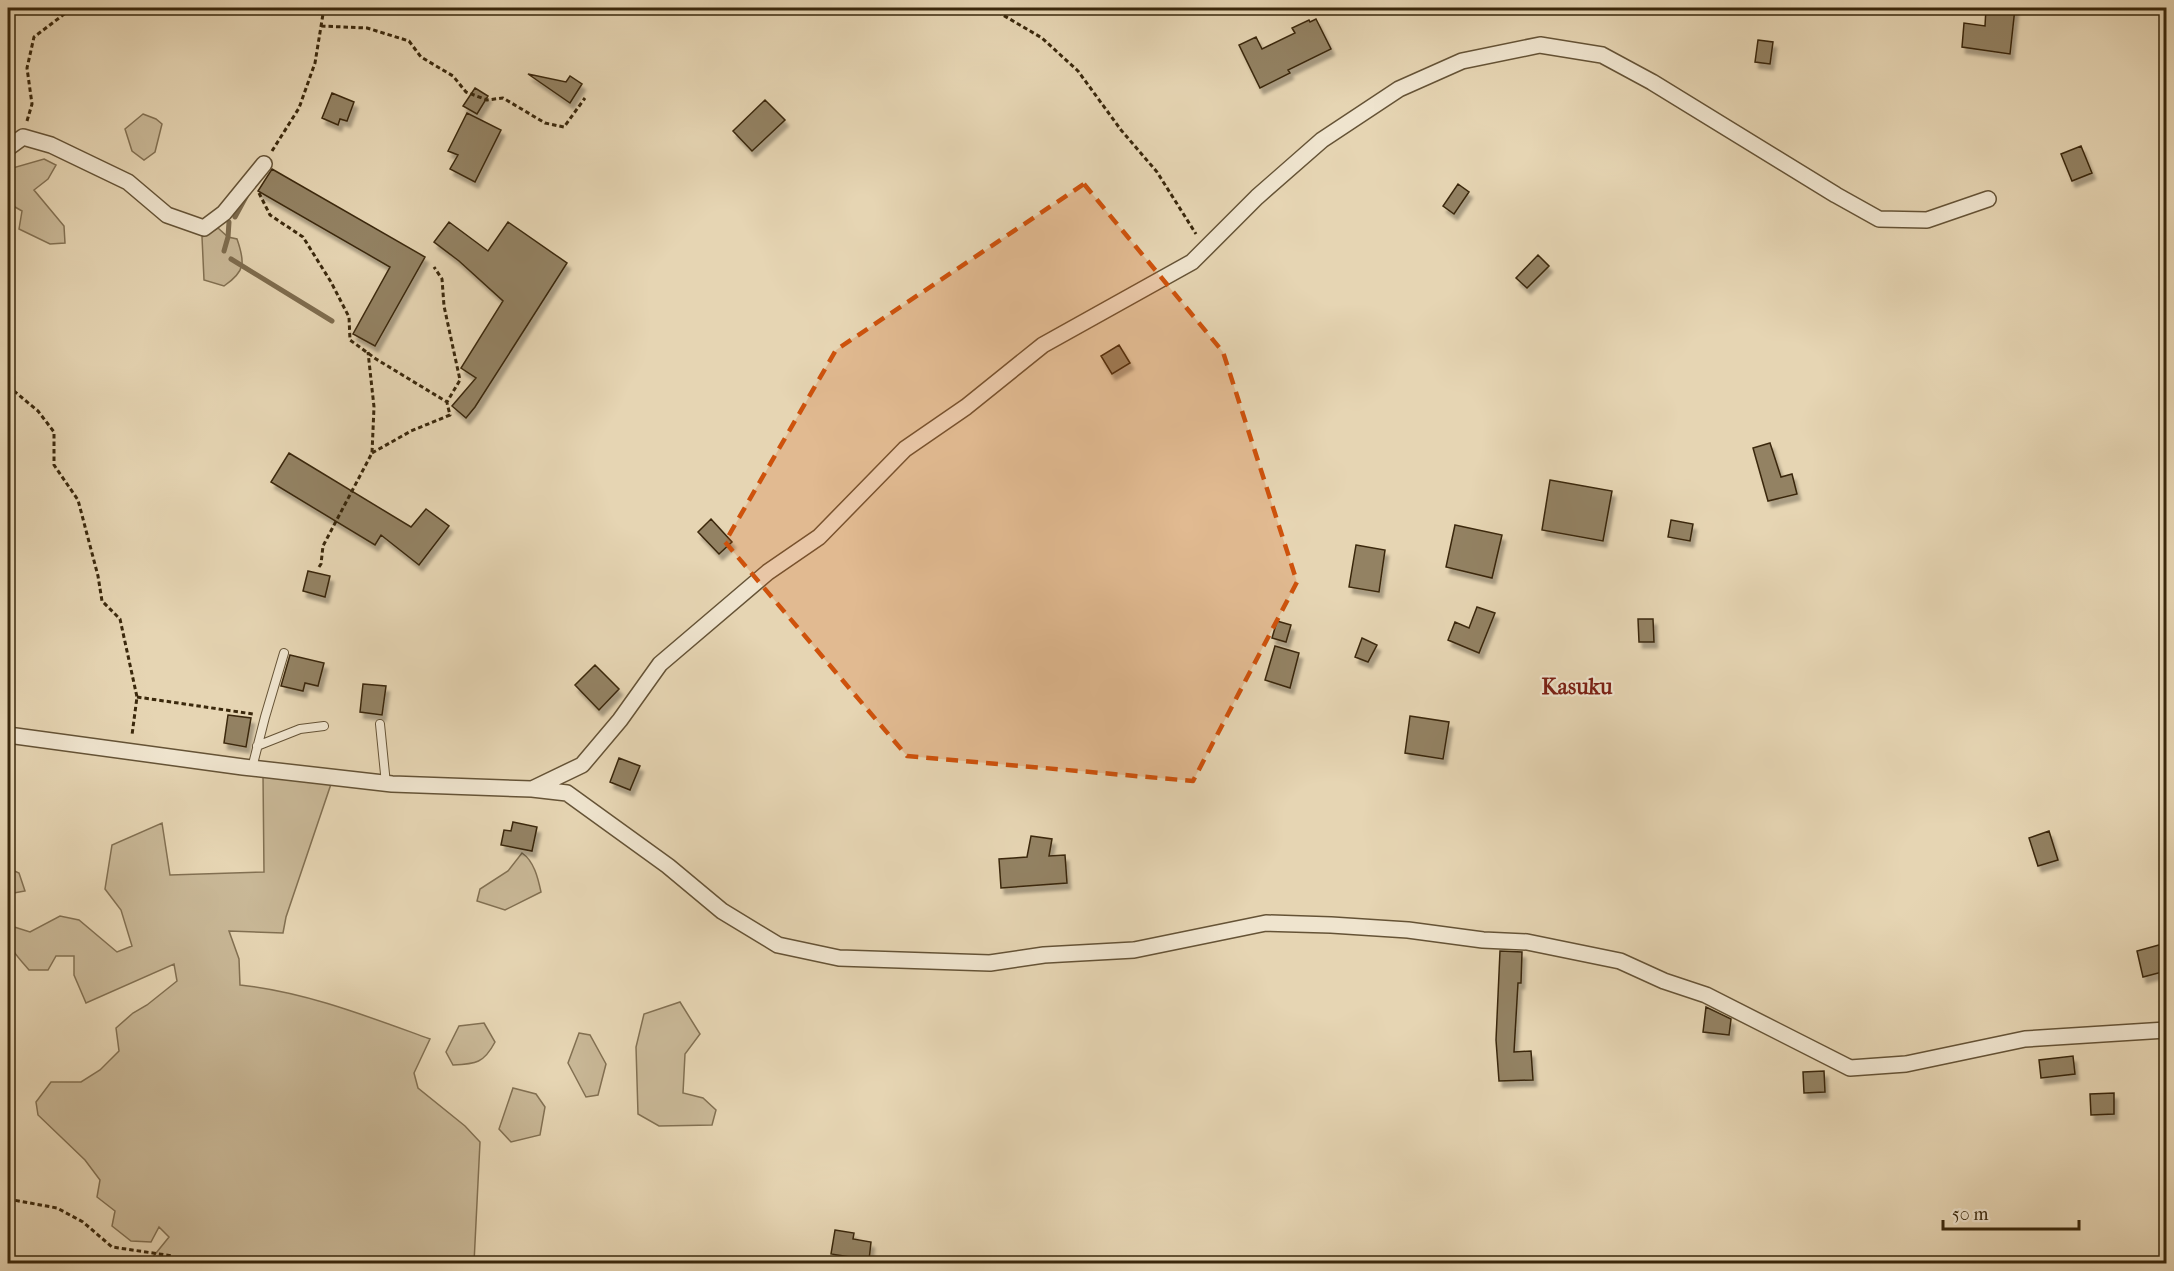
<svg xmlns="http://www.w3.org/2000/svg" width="2174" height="1271" viewBox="0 0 2174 1271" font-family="'IM FELL French Canon',serif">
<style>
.green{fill:#c9b897;stroke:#827052;stroke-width:1.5}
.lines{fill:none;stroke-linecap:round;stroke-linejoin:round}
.stream{stroke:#7e6c4e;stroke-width:5}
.building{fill:#938263;stroke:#3a280c;stroke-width:1.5;filter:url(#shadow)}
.lane-casing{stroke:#655336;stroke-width:10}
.street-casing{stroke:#655336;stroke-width:18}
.path{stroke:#3a280c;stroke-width:3;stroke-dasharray:4.5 3;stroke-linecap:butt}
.lane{stroke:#efe4ce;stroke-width:8}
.street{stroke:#efe4ce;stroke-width:15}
.marked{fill:#ce520c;fill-opacity:0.2;stroke:#ce520c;stroke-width:4.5;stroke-dasharray:12 8;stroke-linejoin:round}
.labels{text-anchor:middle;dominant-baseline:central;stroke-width:4.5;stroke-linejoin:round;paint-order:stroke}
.quarter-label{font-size:22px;font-weight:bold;fill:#7a1f14;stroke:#efe4ce}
</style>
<defs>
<filter id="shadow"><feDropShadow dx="3.5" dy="6" stdDeviation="1.5" flood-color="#0004"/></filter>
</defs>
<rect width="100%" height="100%" fill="#e6d5b3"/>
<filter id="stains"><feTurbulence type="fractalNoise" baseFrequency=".00333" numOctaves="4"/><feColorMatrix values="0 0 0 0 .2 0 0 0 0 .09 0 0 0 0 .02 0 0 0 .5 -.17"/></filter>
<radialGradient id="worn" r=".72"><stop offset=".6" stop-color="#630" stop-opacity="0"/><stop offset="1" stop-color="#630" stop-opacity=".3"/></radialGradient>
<!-- green -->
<path class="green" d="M143 114 156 119 162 124 155 152 144 160 132 151 125 129Z
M44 159 56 165 48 179 34 190 64 226 65 243 50 244 19 229 22 211 8 203V173L9 169Z
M218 228 228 237 237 239C245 262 246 271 224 286L204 280 202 237Z
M263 775 331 784 286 917 283 933 229 931 239 959 240 985C306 992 369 1017 430 1039L414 1073 418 1088 465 1126 480 1142 474 1263H148L169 1237 159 1227 151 1242 131 1241 112 1226 115 1211 97 1197 100 1180 85 1160 38 1115 36 1102 51 1082H81L100 1070 119 1051 116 1028 133 1013 147 1005 177 981 174 964 86 1003 74 975V956H56L48 970H29C18 956 2 945 11 926L30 932 60 916 79 920 117 952 132 946 121 910 105 889 112 845 162 823 170 875 264 872Z
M522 853C534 861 538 878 541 892L505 910 477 901 480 889 508 871Z
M8 868 19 873 25 891 8 894Z
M680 1002 700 1034 685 1054 683 1093 703 1098 716 1110 712 1125 659 1126 638 1114 636 1047 644 1014Z
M484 1023 495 1042C484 1063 476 1064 453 1065L446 1052 459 1026Z
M579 1033 590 1035 606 1064 598 1095 586 1097 568 1063Z
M513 1088 536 1094 545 1107 540 1135 511 1142 499 1129Z"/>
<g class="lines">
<!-- stream -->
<path class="stream" d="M235 217 248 193
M224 251 228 237 229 222
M231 259 332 321"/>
</g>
<!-- building -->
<path class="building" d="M1986 8H2015L2010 54 1962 47 1964 23 1985 26Z
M1316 19 1331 49 1288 70 1290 73 1260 88 1239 45 1256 37 1262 49 1295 33 1292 28 1309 20 1310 22Z
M1758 40 1773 42 1770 64 1755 62Z
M528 74 566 82 570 76 582 84 570 103Z
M475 88 488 96 477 114 463 106Z
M332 93 354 102 347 121 340 119 338 125 322 118Z
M765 100 785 120 752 151 733 131Z
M467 113 501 130 475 182 450 169 458 155 448 151Z
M2081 146 2092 173 2072 181 2061 154Z
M272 169 425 257 375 346 353 334 390 267 258 191Z
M1458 184 1469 192 1454 214 1443 206Z
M449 222 488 251 508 222 567 263 475 407 466 418 452 406 476 378 461 368 503 301 459 261 434 242Z
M1538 255 1549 266 1527 288 1516 278Z
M1119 345 1130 363 1112 374 1101 356Z
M1770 443 1781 477 1792 474 1797 494 1768 501 1753 448Z
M289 453 411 527 426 509 449 526 419 565 381 535 375 545 271 482Z
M1550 480 1612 491 1603 541 1542 530Z
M711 519 732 542 719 554 698 532Z
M1671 520 1693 524 1690 541 1668 537Z
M1455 525 1502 535 1492 578 1446 567Z
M1356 545 1385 550 1379 592 1349 587Z
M308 571 330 576 325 597 303 591Z
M1477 607 1495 613 1479 653 1448 640 1455 622 1469 628Z
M1638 619H1653L1654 642H1639Z
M1277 621 1291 625 1286 642 1272 638Z
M1362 638 1377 645 1368 662 1355 657Z
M1275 646 1299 653 1290 688 1265 680Z
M290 655 324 663 318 686 305 683 303 691 281 686Z
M595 665 619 689 599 710 575 685Z
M363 684 386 686 382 715 360 712Z
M228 715 251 718 246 747 224 743Z
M1410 716 1449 722 1443 759 1405 753Z
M619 758 640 766 630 790 610 782Z
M513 822 537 827 532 851 501 845 504 830 511 831Z
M2049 831 2058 860 2038 866 2029 838Z
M1031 836 1052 839 1049 856 1065 855 1067 883 1001 888 999 859 1027 857Z
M2166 943V971L2143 977 2137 951Z
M1500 951 1522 952 1521 983H1518L1514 1052 1531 1051 1533 1080 1499 1081 1496 1040Z
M1706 1007 1731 1019 1729 1035 1703 1032Z
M2073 1056 2075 1074 2041 1078 2039 1060Z
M1824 1071 1825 1092 1804 1093 1803 1072Z
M2114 1093V1114L2091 1115 2090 1094Z
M835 1230 854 1233 853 1239 871 1242 869 1260 831 1254Z"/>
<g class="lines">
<!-- lane casing -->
<g class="lane-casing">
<path id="lane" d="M380 724 386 784
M257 746 300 729 324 726
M252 768 265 717 284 653"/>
</g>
<!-- street casing -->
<g class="street-casing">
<path id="street" d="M8 148 23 137 51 145 128 182 167 215 204 228 224 213 264 164
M8 735 243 767 392 784 532 789 582 765 620 720 660 664 768 572 819 537 905 449 966 407 1043 345 1192 262 1257 197 1322 140 1399 89 1462 61 1540 45 1602 55 1652 82 1836 195 1879 219 1927 220 1988 199
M532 789 567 793 668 866 722 911 778 945 839 958 990 963 1044 955 1134 950 1266 923 1331 925 1408 930 1483 940 1527 942 1620 961 1664 981 1706 995 1850 1068 1906 1064 2025 1039 2166 1030"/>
</g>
<!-- path -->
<path class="path" d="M991 8 1042 38 1078 71 1121 130 1157 172 1196 234
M321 26 367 28 409 41 421 57 453 76 466 92 487 100 503 98 545 123 564 127 585 98
M27 121 32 104 27 68 34 37 67 12 81 8
M272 151 299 108 315 63 324 8
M259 193 270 215 303 237 331 282 349 317 350 340 376 359 447 402 460 380 444 306 442 279 434 267
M8 386 38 411 54 432V465L78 500 98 576 102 601 120 619 137 697 132 735
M372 453 411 431 450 415 447 403
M319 567 321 564 323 546 372 453 374 407 368 352
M137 697 253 714
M8 1199 57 1208 83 1222 112 1247 173 1256"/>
<!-- lane -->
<use href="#lane" class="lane"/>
<!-- street -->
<use href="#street" class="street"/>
</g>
<!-- marked area -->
<path class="marked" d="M1084 184 1223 352 1297 582 1193 781 907 756 725 542 836 350Z"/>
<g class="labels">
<!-- quarter labels -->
<g class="quarter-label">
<text x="1577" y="687">Kasuku</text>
</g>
</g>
<!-- margin -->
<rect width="2174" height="1271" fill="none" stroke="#e6d5b3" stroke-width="30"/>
<rect x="9" y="9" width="2156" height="1253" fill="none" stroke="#3a280c" stroke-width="3"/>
<rect x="15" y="15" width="2144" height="1241" fill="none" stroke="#3a280c" stroke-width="1.5"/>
<!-- scale -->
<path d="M1943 1220v9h136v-9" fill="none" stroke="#3a280c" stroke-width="3"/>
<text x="1952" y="1220" font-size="18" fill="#3a280c" stroke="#efe4ce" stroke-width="4.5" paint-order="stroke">50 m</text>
<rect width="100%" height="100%" filter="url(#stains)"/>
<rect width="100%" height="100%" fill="url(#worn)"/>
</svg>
